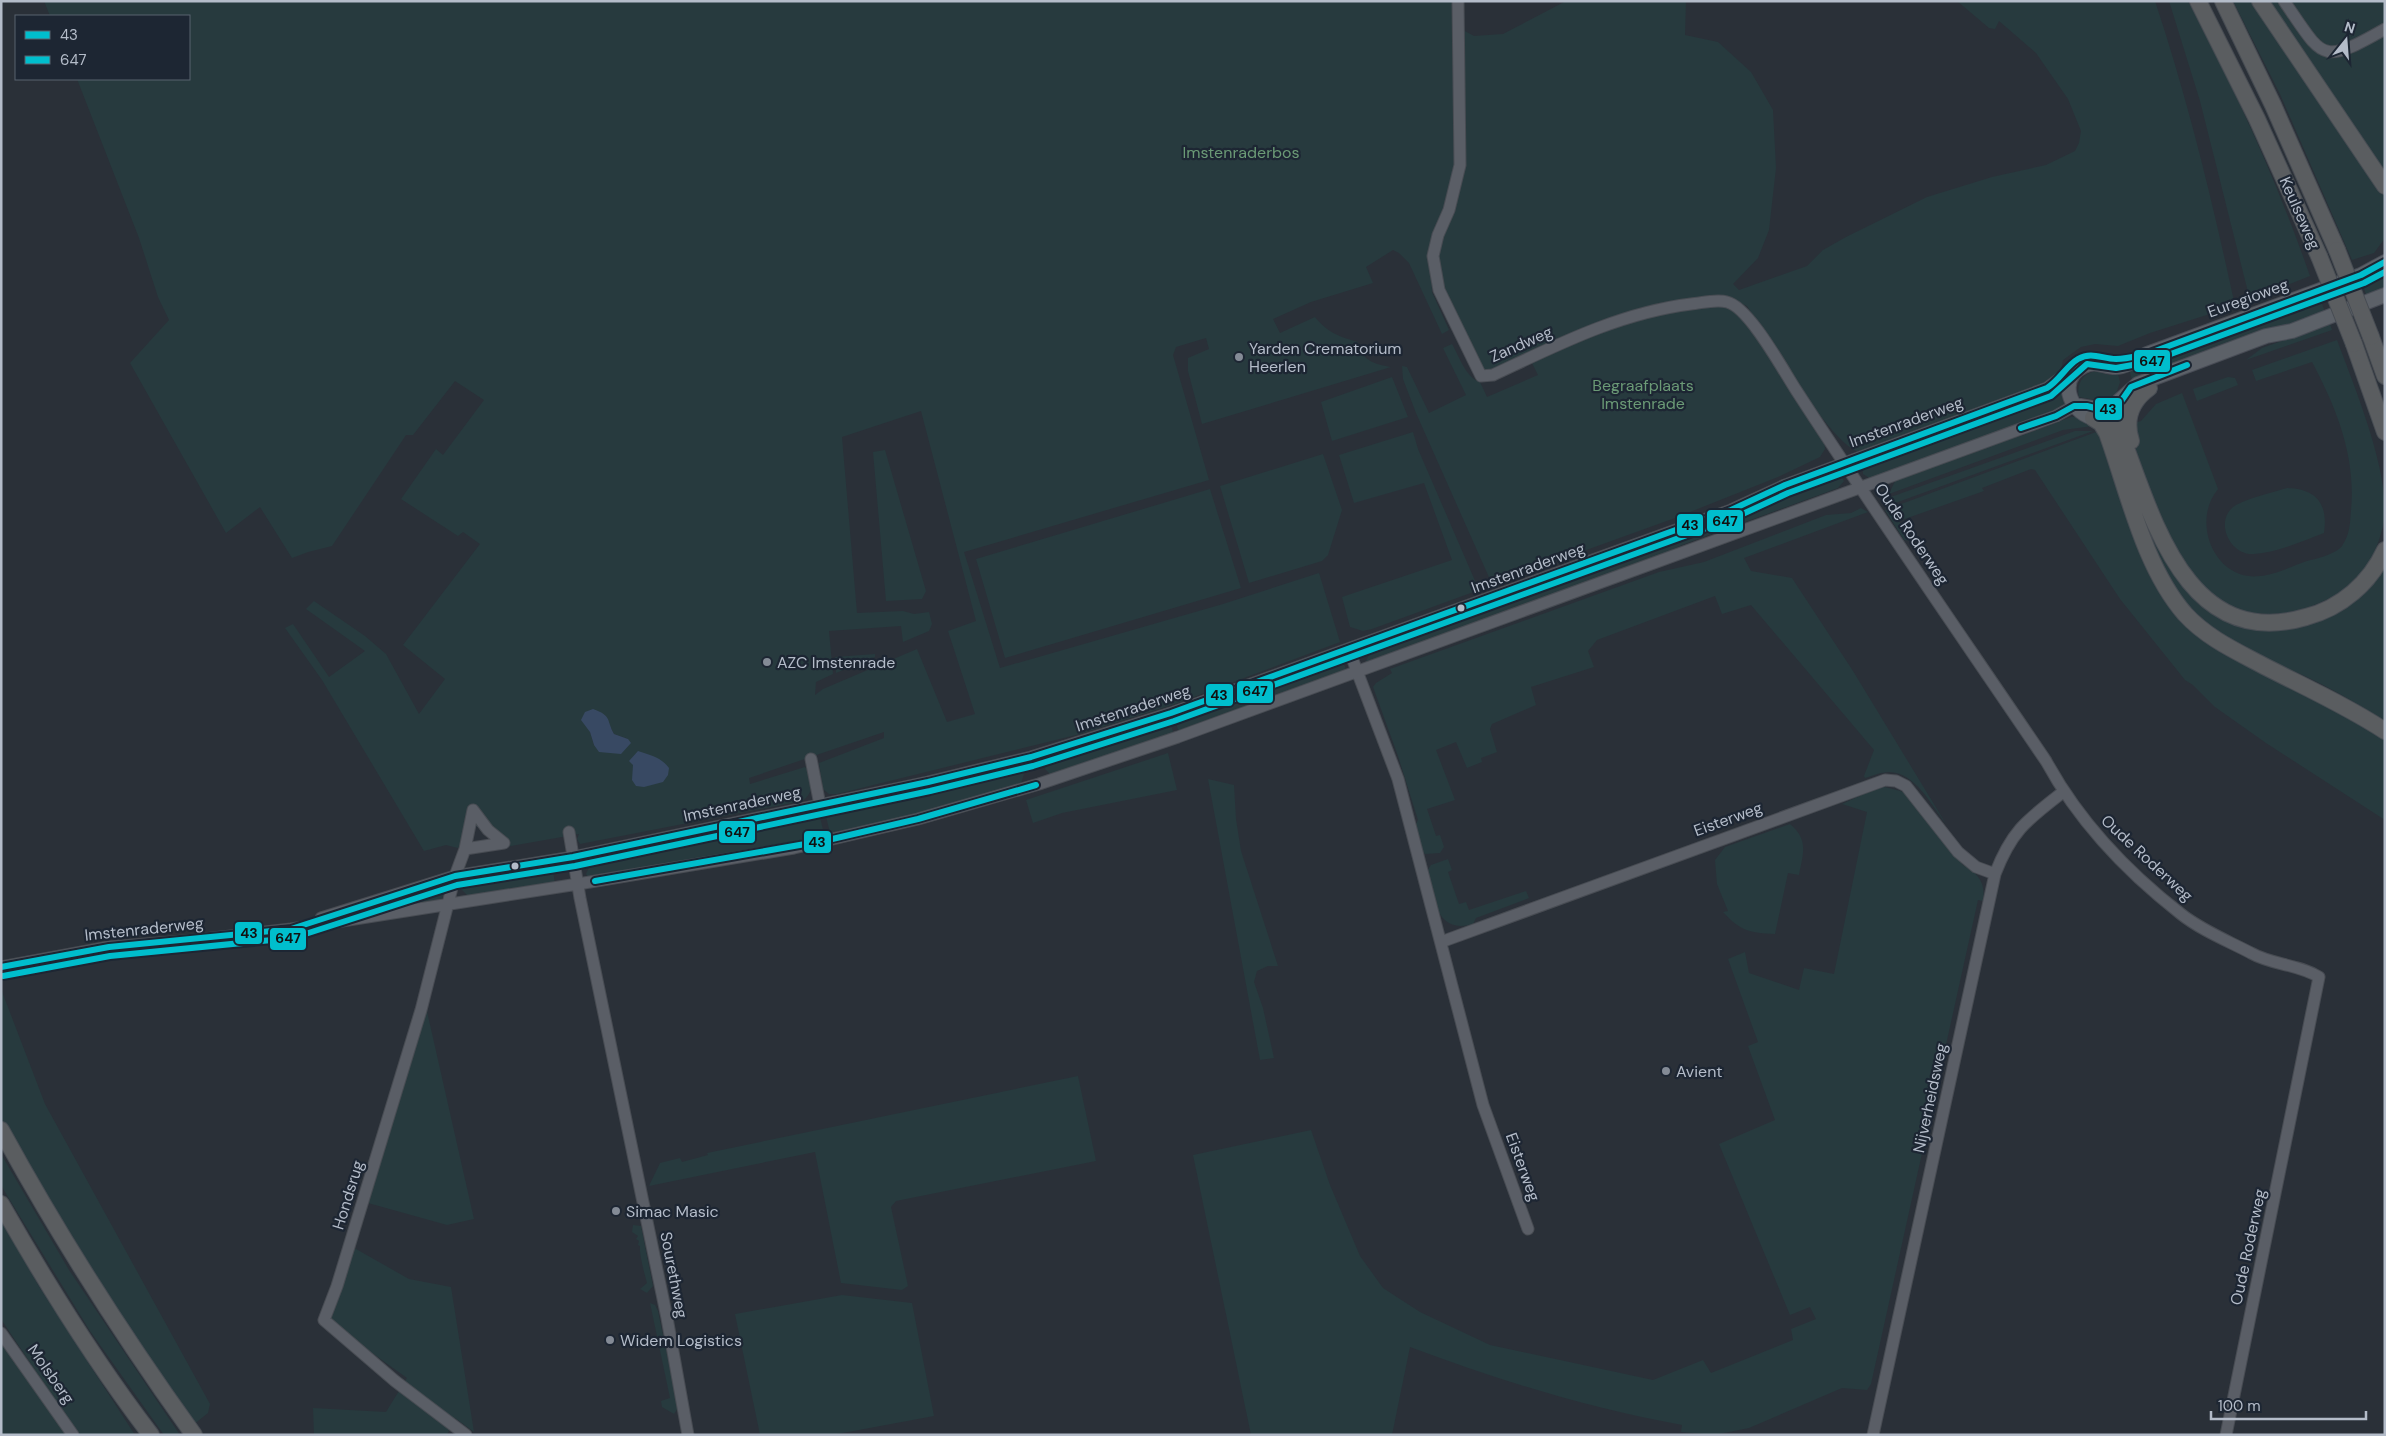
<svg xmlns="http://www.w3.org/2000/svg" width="2386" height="1436" viewBox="0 0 2386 1436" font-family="'DM Sans',sans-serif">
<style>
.green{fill:#273a3e;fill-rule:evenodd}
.water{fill:#384963}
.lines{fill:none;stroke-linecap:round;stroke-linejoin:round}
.minor-casing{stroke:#484c53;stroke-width:13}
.major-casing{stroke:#484c55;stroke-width:16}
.highway-casing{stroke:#474c53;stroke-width:18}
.minor{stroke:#5a5e66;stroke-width:11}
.major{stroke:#5c6168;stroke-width:14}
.highway{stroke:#5a5d60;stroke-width:16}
.highway-bridge-casing{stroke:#474c53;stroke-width:18;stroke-linecap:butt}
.highway-bridge{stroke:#5a5d60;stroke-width:16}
.bus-1-casing{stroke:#1d2633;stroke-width:10}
.bus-2-casing{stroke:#1d2633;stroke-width:10}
.bus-1{stroke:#00becd;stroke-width:6}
.bus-2{stroke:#00becd;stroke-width:6}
.poi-dot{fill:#848b96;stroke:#1d2633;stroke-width:2}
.bus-dot{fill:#b4bcc9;stroke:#1d2633;stroke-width:2}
.labels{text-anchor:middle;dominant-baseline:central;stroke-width:4.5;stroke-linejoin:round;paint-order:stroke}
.park-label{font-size:16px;fill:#6b9a76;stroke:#1d2633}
.street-label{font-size:16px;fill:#b4bcc9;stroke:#1d2633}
.poi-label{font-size:16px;fill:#b4bcc9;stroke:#1d2633;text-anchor:start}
.line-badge{stroke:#1d2633;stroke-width:2}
.pale-badge-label{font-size:14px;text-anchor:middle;font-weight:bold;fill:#111}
</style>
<rect width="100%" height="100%" fill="#2a3038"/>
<!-- green -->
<path class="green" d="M44 1H1462L1463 30 1474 36 1503 34 1566 1H1686L1685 35 1718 42 1751 72 1773 110 1776 168 1769 230 1758 258 1733 284 1739 290 1807 266 1823 250 1846 237 1927 197 1992 177 2046 165 2075 151 2079 143 2081 131 2068 99 2036 53 1999 21 1995 29 1989 28 1957 1H2155C2188 100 2213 203 2235 306L2150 333 2118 346 2095 344 2081 347 2063 360 2061 371 2049 382 1860 452C1832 447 1766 334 1747 306L1727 297 1666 305 1487 373 1469 359 1431 254 1432 292 1449 330 1442 334 1409 263 1399 253 1393 250 1366 267 1373 283 1311 302 1273 319 1280 333 1315 317C1327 332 1339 337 1358 342 1362 361 1374 364 1391 367L1202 424 1188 371V358L1209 349 1206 338 1176 347 1173 355 1209 480 964 552 1000 668 1223 604 1319 573 1340 642 1175 704 1080 734 837 794H829L823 789 819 763 884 738V732L749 778 750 784 805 767C814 775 814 795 802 801L580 844 577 839 579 834 505 847 498 834 466 823 464 839 458 848 446 845 424 851 322 680 285 628 293 624 329 677 365 651 306 609 314 601 365 636 386 654 419 714 445 679 403 645 480 544 463 532 458 536 401 499 436 449 443 455 484 400 455 381 413 435H406L332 546 308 552 292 558 260 507 226 533 130 363 169 320 158 297 139 238 77 79H189V16H50ZM921 411 976 621 948 631 975 714 947 722 917 649 823 689 815 695 816 682 833 674 829 631 901 626 903 642 929 631 932 624 929 612 914 614 903 611 857 613 842 437ZM611 728 614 734 628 739 594 745 590 732Z
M2169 1H2188C2235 89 2277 181 2310 276L2250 300 2200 101Z
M2233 1H2252L2343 139 2385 195V238L2374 253 2352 260 2280 94Z
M2266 1H2385V169L2373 158Z
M2385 275V290L2367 297 2362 283Z
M2320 298 2325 312 2132 380 2129 369 2159 356Z
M1726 305 1746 320 1824 437 1825 449 1820 457 1778 477 1675 518 1492 584 1416 413 1403 379 1402 366 1407 367 1429 413 1466 395 1443 348 1452 344C1459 356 1466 378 1480 382L1487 397 1538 375 1531 361 1628 319 1666 310Z
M2330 324 2332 330 2246 360 2262 348Z
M2337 340C2355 388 2386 463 2385 514 2382 539 2369 572 2348 587 2316 610 2266 624 2229 605 2217 598 2206 590 2197 579 2172 549 2144 484 2135 446 2134 439 2135 430 2134 423L2141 421 2156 404 2182 393 2218 489C2190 523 2216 582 2260 576 2275 575 2292 566 2307 561 2316 559 2336 554 2342 546 2350 534 2350 524 2351 510 2356 457 2337 409 2312 362L2256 381 2252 370Z
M2096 371 2109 375 2118 374 2120 382 2116 394 2101 401 2079 397C2076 384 2083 373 2096 371Z
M1392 377 1408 417 1332 441 1321 402Z
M2228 377 2235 378 2238 385 2197 401 2193 389Z
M2063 384 2067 405 1871 479 1863 474V466L1869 462 1984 419Z
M2071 417H2077L2093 426 2063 430 1889 494 1895 481 1994 441 2021 436Z
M2075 431H2093L1887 506 1888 498Z
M2115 431 2159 545 2212 611 2302 624 2385 560V721C2361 706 2335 690 2309 678 2274 662 2234 650 2205 625 2153 580 2135 493 2115 431Z
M1413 432 1418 449 1479 590 1372 629 1363 631 1350 627 1342 597 1452 560 1424 483 1354 503 1339 455Z
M2096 432 2099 433 2176 609 2385 740V820L2266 743 2215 707 2193 685 2185 680 2120 599 2035 470 2031 469 1982 488 1984 491 1899 521 1911 541 1904 540 1885 510Z
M885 450 926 591 922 599 886 601 873 452Z
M1323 454 1342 510 1328 555 1322 561 1249 583 1220 486Z
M1837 470 1844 481 1838 488 1682 545 1638 566 1368 663 1366 661 1370 653 1379 647 1532 592 1578 570Z
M2287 488C2318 489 2328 505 2324 533 2302 541 2277 553 2254 554 2229 556 2213 519 2236 505 2251 497 2271 493 2287 488Z
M1210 489 1241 588 1005 658 976 559Z
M1861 508 1868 512 1744 558 1751 571 1792 578 1853 671 1946 824C1932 806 1915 772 1889 772 1881 772 1872 776 1865 778L1864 776 1874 750 1751 605 1722 614 1715 596 1597 640 1588 651 1594 667 1531 687 1536 705 1492 724 1490 729 1497 752 1481 758 1482 762 1467 768 1456 742 1436 750 1455 800 1427 809 1436 836 1440 835 1444 847 1440 853 1425 854 1422 850 1415 826 1418 820 1398 756 1373 687 1376 683 1392 673 1390 669 1659 572 1704 562 1826 515 1851 513Z
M875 654V657L836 673 835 657Z
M1328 662H1340L1345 666 1346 671 1179 733 1174 717Z
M1169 718 1174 735 1051 775 1045 769 1047 757Z
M1168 753 1177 790 1062 813 1033 823 1026 800Z
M1016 766 1024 774 1020 786 831 837 824 808Z
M1208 779 1234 785 1236 819 1241 851 1278 966H1268L1257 971 1254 982 1263 1008 1274 1058 1260 1060Z
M1881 786 1904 792 1963 865C1978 873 1986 883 1983 901L1978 900 1871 1384 1867 1390 1842 1388 1749 1428 1714 1435 1681 1432 1682 1425C1588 1408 1498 1380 1410 1347L1392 1435H1251L1193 1155 1311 1130 1330 1185 1360 1256 1383 1288 1420 1312 1490 1345 1653 1380 1703 1360 1711 1373 1793 1340 1791 1329 1816 1319 1810 1307 1790 1315 1719 1144 1775 1120 1748 1046 1758 1042 1728 959 1745 952 1749 973 1799 990 1804 968 1834 974 1867 812 1842 804Z
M818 809 825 838 589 878 586 874 590 865 605 856 722 833 765 820Z
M1790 824C1809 840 1803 853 1799 875L1788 873 1775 934C1750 933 1740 931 1723 912L1728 911 1717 884 1715 860 1725 847Z
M1448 859 1452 870 1448 872 1459 904 1466 902 1469 910 1526 891 1529 898 1476 918 1473 924C1436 935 1433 897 1427 871L1431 865Z
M552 864 555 884 474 896 467 895 461 889V883L465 879Z
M437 885 442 886 446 891 441 900 365 912 374 906Z
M1 989 45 1104 210 1404 208 1413 193 1425 147 1359 1 1119Z
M426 1007 474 1219 447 1225 368 1203Z
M1078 1076 1096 1161 896 1201 891 1207 908 1286 902 1290 841 1283 815 1152 649 1186 660 1163 680 1158 682 1162 708 1155 707 1153Z
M1 1154 69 1270 180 1435H164L90 1331 5 1192 1 1185Z
M1 1221 40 1288 135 1435H78L1 1319Z
M633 1225 641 1226 653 1286 647 1293 640 1289 647 1283C645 1276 639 1254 640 1246L638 1245 639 1241 636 1239 638 1236 632 1232Z
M349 1245 409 1279 451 1287 474 1432 455 1418 447 1435H314L313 1408 386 1412 407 1378 326 1320Z
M842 1295 912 1303 934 1416 832 1435H760L735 1314Z
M650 1303 655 1305 658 1311 678 1408 674 1414 662 1407 661 1401 670 1398Z
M1 1339 66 1435H1Z"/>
<!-- water -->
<path class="water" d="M593 709C612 716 606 719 614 734L628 739 631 743 621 754 599 752 594 745 590 732 581 720 585 712Z
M638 751C650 755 661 757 669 768L668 775 663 782 644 787 636 786 632 780 633 765 629 761Z"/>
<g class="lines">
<!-- minor casing -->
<g class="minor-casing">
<path id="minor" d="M1458 1 1460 165 1449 210 1438 235 1433 256 1439 290 1481 376 1493 375C1557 345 1619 313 1691 304 1702 303 1716 299 1727 302 1749 307 1783 370 1796 390 1877 515 1962 637 2046 761 2078 820 2127 872 2181 914 2201 930 2228 941 2251 953 2272 965 2298 964 2319 977L2226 1435
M2284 1C2324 59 2320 66 2385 29
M1349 650 1398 779 1483 1105 1528 1229
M811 759 820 805
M473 810 488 830 504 843
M569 832 580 898 667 1318 688 1435
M465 849 504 843
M321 918 455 876 573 857 928 782 1031 757 1171 713 1731 510 1785 485 2047 388 2066 374
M1441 942 1885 780 1896 781 1906 786 1958 852 1976 867 1995 874
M1 967 109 947 196 940 291 929 578 884 794 848 918 819 1039 784 1178 737 2056 416 2074 406
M1 1333 73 1435
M466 1435 395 1381 324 1320 337 1286 421 1010 455 876 465 849 473 810
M1873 1435 1995 874C2012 830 2027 820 2063 792"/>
</g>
<!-- major casing -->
<g class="major-casing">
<path id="major" d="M2080 406 2103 410 2111 408 2138 384 2266 336 2292 331 2385 295
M2093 418C2068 411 2058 378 2084 366 2096 360 2104 367 2115 367 2126 367 2138 359 2147 354L2361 275 2385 262"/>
</g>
<!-- highway casing -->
<g class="highway-casing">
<path id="highway" d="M2198 1 2257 119 2319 256
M2223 1 2273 105 2337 250
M2260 1 2385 186
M2371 337 2385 376
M2354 344 2385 432
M2118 404 2116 416 2118 427C2151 510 2183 653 2306 617 2341 608 2370 583 2385 550
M2093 418 2101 423 2107 433C2128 491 2144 567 2185 614 2207 638 2236 651 2264 666 2305 687 2347 706 2385 731
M2131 441C2124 419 2131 401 2149 388
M1 1130C59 1236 124 1338 194 1435
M1 1204C46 1283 95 1362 151 1435"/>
</g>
<!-- minor -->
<use href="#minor" class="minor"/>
<!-- major -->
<use href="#major" class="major"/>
<!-- highway -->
<use href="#highway" class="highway"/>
<!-- highway-bridge casing -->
<g class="highway-bridge-casing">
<path id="highway-bridge" d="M2337 250 2371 337
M2319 256 2354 344"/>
</g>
<!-- highway-bridge -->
<use href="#highway-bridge" class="highway-bridge"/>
<!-- bus-1 casing -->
<g class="bus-1-casing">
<path id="bus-1" d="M2021 428 2056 416 2074 406H2087L2103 410 2111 408 2122 400 2131 387 2187 365
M595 881 828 840 918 819 1036 785
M1 967 109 947 291 929 455 876 573 857 928 782 1031 757 1171 713 1731 510 1785 485 2047 388C2060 380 2066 366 2078 359 2092 351 2102 359 2116 359 2127 359 2137 356 2147 354L2361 275 2385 262"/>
</g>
<!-- bus-2 casing -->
<g class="bus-2-casing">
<path id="bus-2" d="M3 976 110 956 293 938 457 885 575 866 930 791 1033 766 1174 721 1734 518 1788 493 2051 396 2087 364 2116 368 2149 362 2364 283 2385 272"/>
</g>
<!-- bus-1 -->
<use href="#bus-1" class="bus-1"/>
<!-- bus-2 -->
<use href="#bus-2" class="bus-2"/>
</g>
<!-- markers -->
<g class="poi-dot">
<circle cx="1239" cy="357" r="5"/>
<circle cx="767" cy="662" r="5"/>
<circle cx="1666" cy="1071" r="5"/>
<circle cx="616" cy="1211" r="5"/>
<circle cx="610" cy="1340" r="5"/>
</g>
<g class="bus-dot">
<circle cx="1461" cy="608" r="4.5"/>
<circle cx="515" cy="866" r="4.5"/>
</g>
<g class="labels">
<!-- park labels -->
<g class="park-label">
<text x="1241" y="152">Imstenraderbos</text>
<text x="1643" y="385">Begraafplaats<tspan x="1643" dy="18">Imstenrade</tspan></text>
</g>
<!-- street labels -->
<g class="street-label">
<text transform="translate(2300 213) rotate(66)">Keulseweg</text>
<text transform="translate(2248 298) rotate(-20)">Euregioweg</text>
<text transform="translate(1521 344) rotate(-24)">Zandweg</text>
<text transform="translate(1906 422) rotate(-20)">Imstenraderweg</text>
<text transform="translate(1912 534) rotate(56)">Oude Roderweg</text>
<text transform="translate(1528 568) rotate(-20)">Imstenraderweg</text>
<text transform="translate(1133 708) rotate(-18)">Imstenraderweg</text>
<text transform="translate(742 804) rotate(-12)">Imstenraderweg</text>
<text transform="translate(1728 819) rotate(-20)">Eisterweg</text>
<text transform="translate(2147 858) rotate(43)">Oude Roderweg</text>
<text transform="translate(144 929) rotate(-6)">Imstenraderweg</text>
<text transform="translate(1930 1098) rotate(-78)">Nijverheidsweg</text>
<text transform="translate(1523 1167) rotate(70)">Eisterweg</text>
<text transform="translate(348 1195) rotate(-73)">Hondsrug</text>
<text transform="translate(2248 1247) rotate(-78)">Oude Roderweg</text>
<text transform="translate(674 1275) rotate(79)">Sourethweg</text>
<text transform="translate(51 1374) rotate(55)">Molsberg</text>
</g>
<!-- poi labels -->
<g class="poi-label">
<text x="1249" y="348">Yarden Crematorium<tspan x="1249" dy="18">Heerlen</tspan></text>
<text x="777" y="662">AZC Imstenrade</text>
<text x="1676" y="1071">Avient</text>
<text x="626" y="1211">Simac Masic</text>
<text x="620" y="1340">Widem Logistics</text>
</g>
</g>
<g class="line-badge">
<rect x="2133" y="349" width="38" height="24" rx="5" fill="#00becd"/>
<rect x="2094" y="397" width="29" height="24" rx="5" fill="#00becd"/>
<rect x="1706" y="509" width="38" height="24" rx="5" fill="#00becd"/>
<rect x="1676" y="513" width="28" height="24" rx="5" fill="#00becd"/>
<rect x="1236" y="680" width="38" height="24" rx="5" fill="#00becd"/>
<rect x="1205" y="683" width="29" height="24" rx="5" fill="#00becd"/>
<rect x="718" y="820" width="38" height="24" rx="5" fill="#00becd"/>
<rect x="803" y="830" width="29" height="24" rx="5" fill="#00becd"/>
<rect x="234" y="921" width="29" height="24" rx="5" fill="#00becd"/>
<rect x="269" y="927" width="38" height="24" rx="5" fill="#00becd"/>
</g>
<g class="pale-badge-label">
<text x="2152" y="366">647</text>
<text x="2108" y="414">43</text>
<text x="1725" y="526">647</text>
<text x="1690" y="530">43</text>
<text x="1255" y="696">647</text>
<text x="1219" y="700">43</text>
<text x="737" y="837">647</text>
<text x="817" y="847">43</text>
<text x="249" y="938">43</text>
<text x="288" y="943">647</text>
</g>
<!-- border -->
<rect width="2386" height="1436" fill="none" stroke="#b4bcc9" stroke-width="5"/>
<!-- legend -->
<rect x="15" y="15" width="175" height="65" fill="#1d2633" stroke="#59626f"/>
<rect x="25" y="31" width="25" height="8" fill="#00becd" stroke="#59626f"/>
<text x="60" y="40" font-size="15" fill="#b4bcc9">43</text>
<rect x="25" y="56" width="25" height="8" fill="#00becd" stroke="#59626f"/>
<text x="60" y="65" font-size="15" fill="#b4bcc9">647</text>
<!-- north arrow -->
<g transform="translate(2346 40) rotate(17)" stroke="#1d2633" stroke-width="4" paint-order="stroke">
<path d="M0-4L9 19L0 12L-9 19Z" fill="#b4bcc9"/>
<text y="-8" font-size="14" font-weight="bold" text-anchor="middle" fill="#b4bcc9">N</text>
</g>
<!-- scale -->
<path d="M2211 1411v8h155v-8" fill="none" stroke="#b4bcc9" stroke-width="2.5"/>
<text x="2218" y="1411" font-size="15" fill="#b4bcc9" stroke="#1d2633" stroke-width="4" paint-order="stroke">100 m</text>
</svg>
